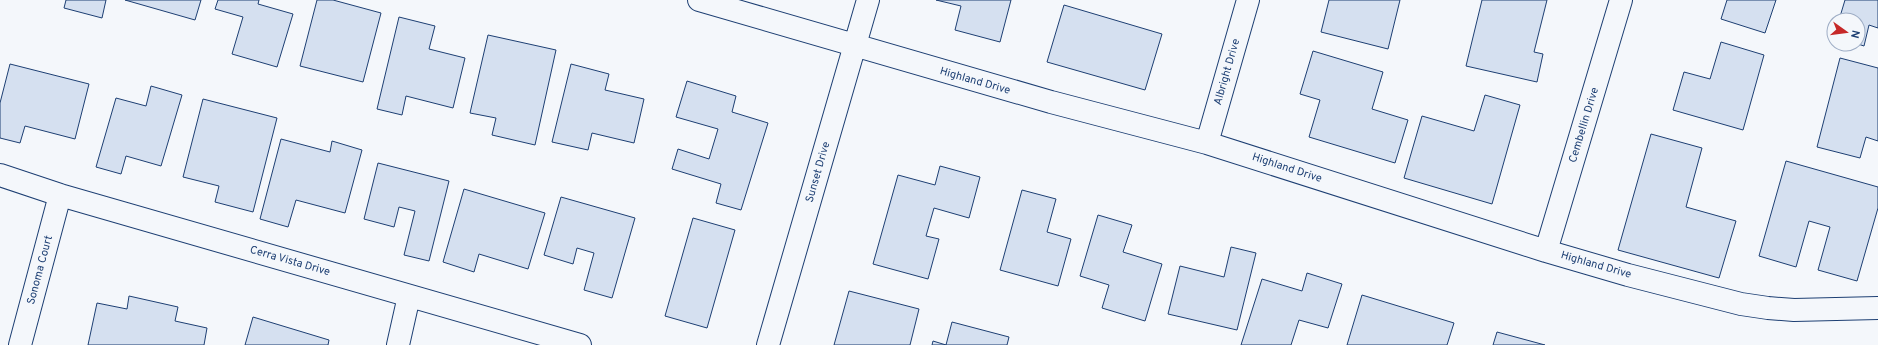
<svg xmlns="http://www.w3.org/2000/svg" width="1878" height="345" viewBox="0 0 1878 345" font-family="Overpass,sans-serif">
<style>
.building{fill:#d5e0f0;stroke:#1d3f73}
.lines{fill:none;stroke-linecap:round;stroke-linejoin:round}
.minor-casing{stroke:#1d3f73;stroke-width:24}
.minor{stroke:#f4f7fb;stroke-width:22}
.labels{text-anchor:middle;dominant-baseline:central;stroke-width:3;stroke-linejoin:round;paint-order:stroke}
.street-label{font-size:11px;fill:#1d3f73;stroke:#f4f7fb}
</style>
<rect width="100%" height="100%" fill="#f4f7fb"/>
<!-- building -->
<path class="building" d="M66 0H106L102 18 64 8Z
M125 0H201L195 20Z
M218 0H259L258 4 293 14 277 67 232 54 243 17 215 9Z
M317 0H333L381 13 363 82 300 66Z
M936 0H1011L1000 42 955 30 961 6Z
M1329 0H1400L1388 49 1321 32Z
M1482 0H1547L1534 52 1543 54 1537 82 1466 66Z
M1727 0H1776L1765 33 1721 19Z
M1845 0H1878V28L1869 25 1864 46 1858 44V20H1839Z
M1064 5 1162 34 1145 90 1047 62Z
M399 17 435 26 429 49 465 58 453 108 406 96 402 115 377 109Z
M488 35 556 50 535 145 492 135 496 118 470 113Z
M1721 42 1764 55 1743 130 1673 110 1684 72 1710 79Z
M1313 51 1383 72 1372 109 1408 120 1395 163 1309 137 1320 100 1300 94Z
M1840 58 1878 68V141L1866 137 1860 158 1817 147Z
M10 64 89 84 75 139 25 126 20 143 0 138V103Z
M571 64 609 74 605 90 644 99 634 143 592 133 588 150 552 142Z
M687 81 736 96 732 112 768 123 741 210 716 203 721 184 672 169 678 149 709 159 718 129 676 117Z
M151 86 182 95 161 166 126 156 121 174 96 167 116 98 146 106Z
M1485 95 1520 105 1492 204 1404 178 1422 116 1474 131Z
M203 99 277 118 253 212 215 202 219 186 183 177Z
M1651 134 1702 148 1686 207 1736 221 1719 278 1618 250Z
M281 139 330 152 332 141 362 150 345 213 296 200 288 227 260 219Z
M1786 161 1878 187V208L1857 281 1818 270 1830 227 1809 221 1796 267 1759 256Z
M378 163 449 181 429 261 404 255 415 211 399 207 394 227 364 219Z
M940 166 980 177 969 218 934 208 926 236 939 239 928 279 873 264 898 175 935 185Z
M464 189 545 213 528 269 479 254 474 272 443 262Z
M1022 190 1056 199 1047 232 1071 239 1058 286 1000 270Z
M561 197 635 218 612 298 584 290 594 253 577 248 573 264 544 255Z
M1098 215 1132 225 1123 252 1162 264 1145 321 1102 308 1109 285 1080 276Z
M693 218 735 230 707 328 665 316Z
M1231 247 1256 253 1237 330 1168 314 1180 266 1224 277Z
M1307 273 1342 284 1328 328 1299 320 1291 345H1241L1262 279 1302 291Z
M849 291 919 309 910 345H834Z
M1362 295 1454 323 1447 345H1347Z
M129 296 178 307 175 321 207 328 204 345H88L97 303 127 309Z
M253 317 329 340 328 345H245Z
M952 322 1009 337 1007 345H932L933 341 946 345Z
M1497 332 1545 345H1493Z"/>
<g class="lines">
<!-- minor casing -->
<g class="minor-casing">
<path id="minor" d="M699 0 1051 102 1207 143 1546 251 1628 275 1741 304 1768 308 1794 310 1878 308
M1207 143 1248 0
M0 175 60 195 580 345
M1546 251 1621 0
M20 345 60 195
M398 345 409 296
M768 345 868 0"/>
</g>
<!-- minor -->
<use href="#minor" class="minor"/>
</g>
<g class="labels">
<!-- street labels -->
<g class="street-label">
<text transform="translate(1227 72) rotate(-74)">Albright Drive</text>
<text transform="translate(975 81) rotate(16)">Highland Drive</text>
<text transform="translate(1584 125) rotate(-73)">Cembellin Drive</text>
<text transform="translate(1287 168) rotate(18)">Highland Drive</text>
<text transform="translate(818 172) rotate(-74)">Sunset Drive</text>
<text transform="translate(290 261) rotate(16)">Cerra Vista Drive</text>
<text transform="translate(1596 265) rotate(16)">Highland Drive</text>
<text transform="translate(40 270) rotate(-75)">Sonoma Court</text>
</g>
</g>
<!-- north arrow -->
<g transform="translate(1846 32) rotate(104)"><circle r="19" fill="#f4f7fb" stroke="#9eadc5"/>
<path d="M0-3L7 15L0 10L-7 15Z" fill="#c62828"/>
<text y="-6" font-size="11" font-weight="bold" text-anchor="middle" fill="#1d3f73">N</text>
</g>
</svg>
